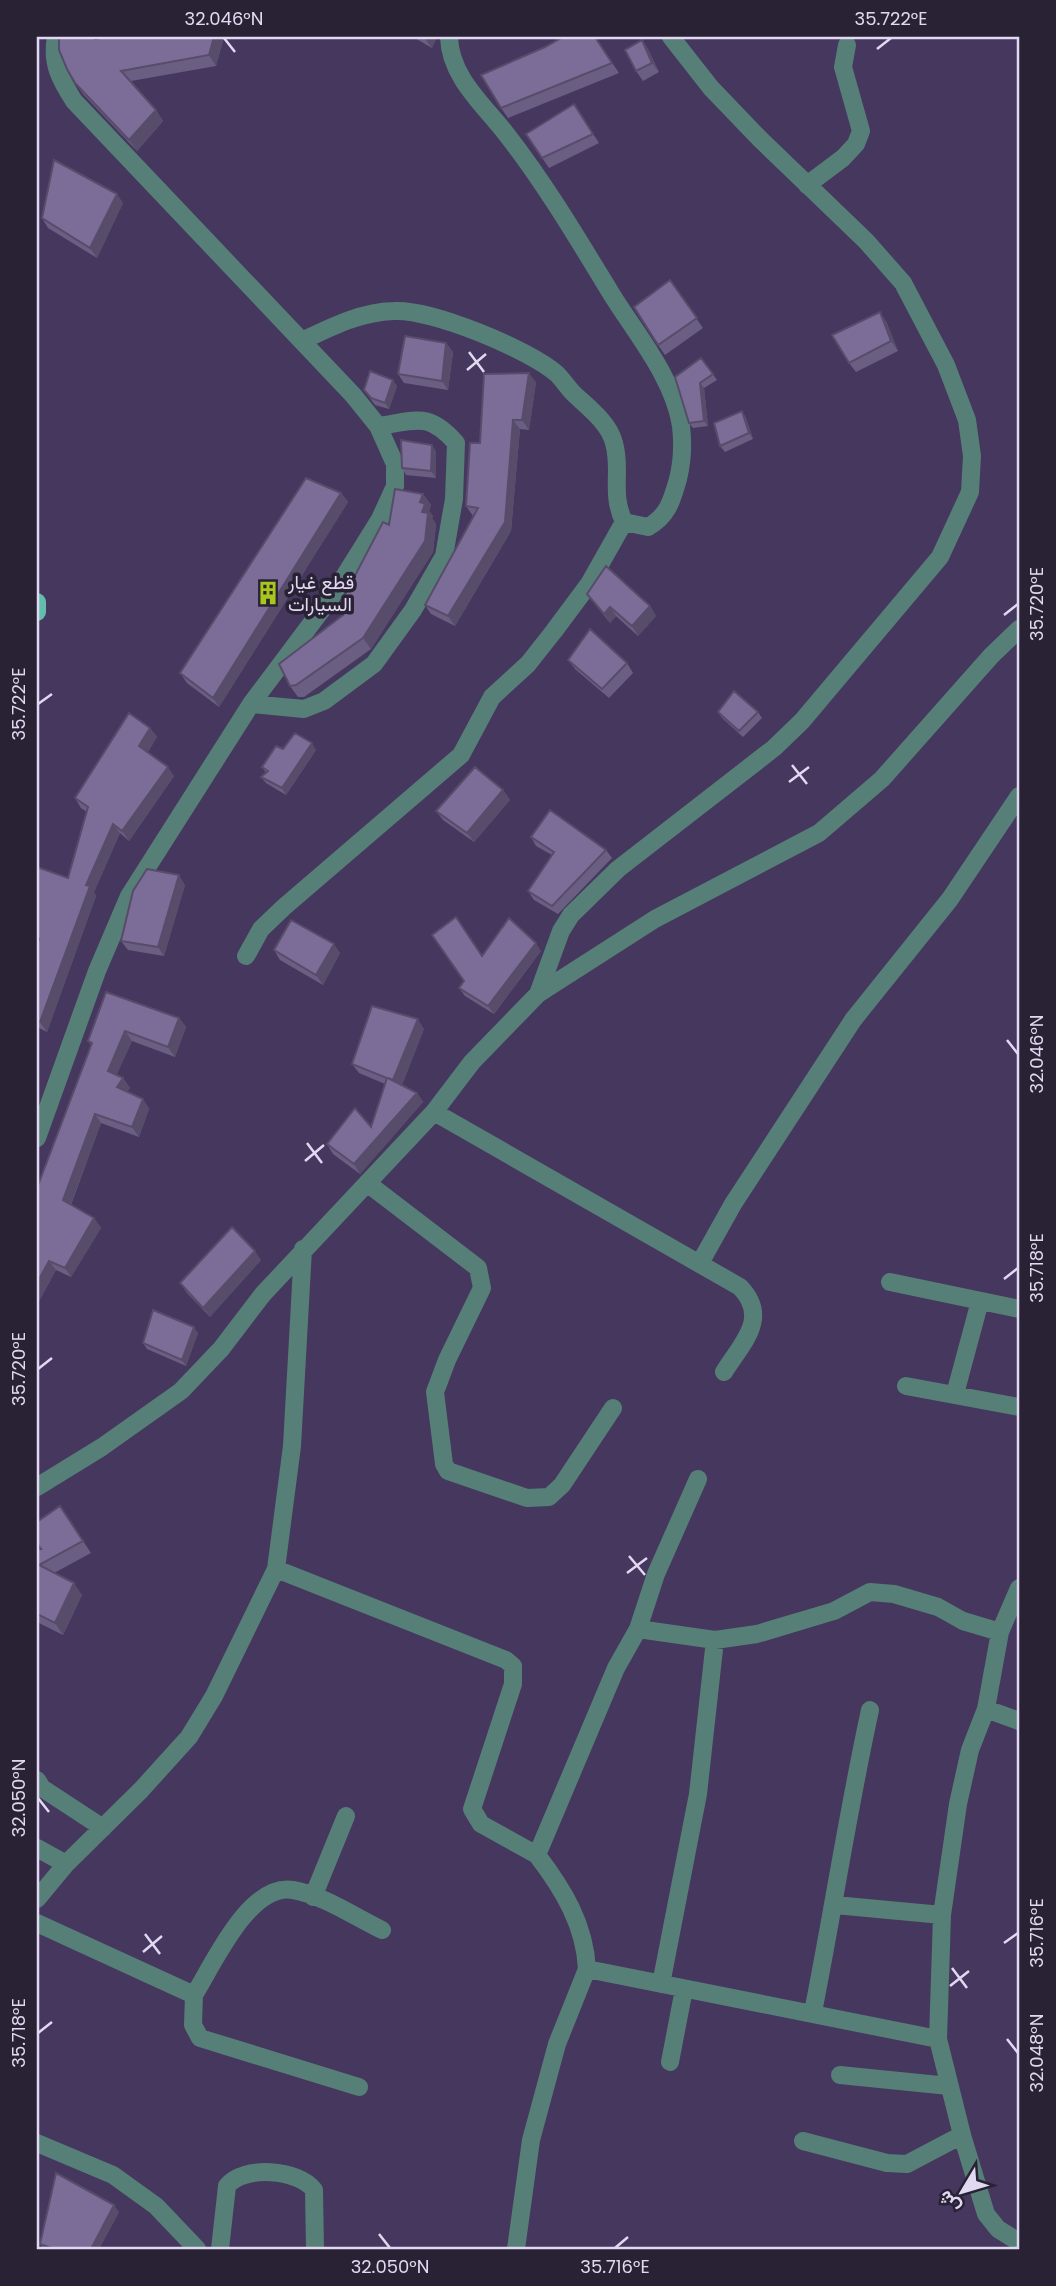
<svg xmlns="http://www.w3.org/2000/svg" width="1056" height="2286" viewBox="0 0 1056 2286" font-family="Poppins,Vazirmatn,sans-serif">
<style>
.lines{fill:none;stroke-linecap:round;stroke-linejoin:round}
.minor{stroke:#567f77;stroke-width:18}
.major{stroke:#63bdad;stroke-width:18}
.wall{fill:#6b5e83}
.shaded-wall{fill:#574c6a}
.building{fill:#7c6d98;stroke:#574c6a;stroke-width:2}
.ticks{fill:none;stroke:#e1d9f1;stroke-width:2.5}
.labels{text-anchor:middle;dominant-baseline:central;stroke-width:7;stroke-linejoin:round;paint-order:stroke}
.poi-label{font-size:19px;fill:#e1d9f1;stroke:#292234;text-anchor:start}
.neatline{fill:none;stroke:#e1d9f1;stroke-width:2.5}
.ticks-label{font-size:18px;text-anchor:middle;fill:#e1d9f1}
</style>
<rect width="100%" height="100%" fill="#45375e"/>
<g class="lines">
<!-- minor -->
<path class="minor" d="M807 185 843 158 856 144 861 131 843 67 847 45
M304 340C333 326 361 312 394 311 432 309 528 349 557 374 563 380 568 388 574 394 589 408 609 423 614 443 622 471 610 492 624 522L648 527C668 516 672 500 678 479 682 463 683 443 681 426 674 379 637 335 612 295 579 241 546 185 507 135 484 105 450 77 449 37
M251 704 304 709 324 701 374 664 413 610 444 556 454 499 456 443C428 411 416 421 378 426
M246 956 261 929 284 907 461 755 492 697 528 664 554 631 589 584 624 522
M538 994 561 931 571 915 618 869 774 748 802 721 940 557 970 492 972 456 967 420 946 365 903 283 866 241 760 139 711 88 671 37
M434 1112 740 1287C770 1318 742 1343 724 1372
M37 1138 97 971 129 896 251 704 332 596 380 519 395 486V464L378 426 353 395 74 101C60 79 51 63 56 37
M367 1183 478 1268 482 1288 447 1360 435 1392 444 1464 448 1471 527 1498 549 1497 562 1485 613 1408
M700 1263 733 1204 853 1020 950 899 1019 796
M890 1282 1019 1309
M906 1386 1019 1407
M955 1394 980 1301
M37 1487 102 1447 181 1391 221 1349 263 1294 434 1112 472 1062 538 994 655 919 819 833 882 779 991 656 1019 629
M276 1569 506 1660 513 1666V1684L472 1809 481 1824 537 1855
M1019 1588 1000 1632 986 1709 970 1750 958 1804 942 1915 938 2039 962 2135 986 2214 998 2229 1019 2242
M638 1629 715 1640 757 1634 834 1611 870 1592 894 1594 938 1607 963 1621 1000 1632
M986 1709 1019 1721
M37 1780 42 1788 103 1828
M37 1848 66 1864
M313 1897 346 1816
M37 1899 66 1864 141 1790 189 1737 214 1696 276 1569 292 1446 303 1249
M835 1905 942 1915
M37 1923 194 1995C214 1963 249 1883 293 1890 323 1895 355 1917 382 1930
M587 1969C585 1925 563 1889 537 1855L616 1668 638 1629 656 1574 698 1479
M661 1984 698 1794 715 1640
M194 1995 193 2025 200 2038 359 2087
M813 2012C833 1911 848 1811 870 1710
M670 2062 684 1989
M840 2075 949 2086
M803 2141 887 2163 907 2164 962 2135
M37 2143 113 2175 156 2206 197 2249
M220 2249 227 2186C243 2165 299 2169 314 2190L315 2249
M516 2249 531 2140 557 2044 587 1969 938 2039"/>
<!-- major -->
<path class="major" d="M37 602V612"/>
</g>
<!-- wall -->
<path class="wall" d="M59 37H98L99 38 224 37 216 66 131 81 156 110 163 121 137 151 83 94 75 83Z
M413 37H437L432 48Z
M595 37 619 73 508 118 501 108Z
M642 40 648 49 659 72 643 81 636 71Z
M574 104 599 143 549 168 526 134Z
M123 203 97 258 48 228 42 218Z
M670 280 703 328 665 355 658 345Z
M886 321 898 351 856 372 849 363Z
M446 343 453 352 448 390 404 383 398 374Z
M701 358 717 380 704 388 708 426 693 428 689 423Z
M536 382 529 430 520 429 511 531 455 626 431 614 425 605 473 516 466 506 480 443Z
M397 386 389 409 375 405 364 390Z
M742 411 746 418 753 439 725 452 720 446Z
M432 445 436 452V478L406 475 402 468Z
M341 493 348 502 219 707 187 683 180 673Z
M423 494 431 505 429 511 433 516 432 518 436 524 433 552 371 649 304 697H298L290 686 343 615 389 525Z
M587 594 650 606 656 616 638 636 616 616 610 623Z
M568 660 627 663 633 673 609 698 575 669Z
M718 712H758L762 718 743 737 722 718Z
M150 728 157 737 147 752 174 776 129 841 120 833 94 892 96 896 47 1032 37 1027V867L68 878 87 812 81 808 75 798Z
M283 749 316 750 286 795 266 783 261 777 266 773 262 767Z
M503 790 510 800 474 842 443 820 436 811Z
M531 837 606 850 612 858 558 914 534 900 528 891 552 855 536 846Z
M185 885 164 956 128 950 121 941Z
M274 950 340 953 323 985 280 960Z
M541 951 494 1014 465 996 459 988 482 956Z
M179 1018 186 1027 175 1057 132 1041 116 1075 123 1078 130 1088 127 1092 143 1099 149 1109 139 1137 101 1123 71 1205 94 1218 101 1228 71 1277 56 1270 37 1305 91 1045 88 1041Z
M424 1029 402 1085 417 1093 423 1102 360 1174 333 1154 327 1144 371 1127 385 1084 359 1073 352 1064Z
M261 1260 210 1317 187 1293 180 1283Z
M198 1333 186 1366 147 1349 143 1343Z
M60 1506 91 1553 54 1573 82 1595 63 1635 37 1622V1549H40L37 1545V1522Z
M119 2212 99 2249H44L40 2244Z"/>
<!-- shaded-wall -->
<path class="shaded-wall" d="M214 37H224L216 66 209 55Z
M426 37H437L432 48 425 39Z
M642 40 648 49 659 72 652 63Z
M156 110 163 121 137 151 129 140Z
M117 194 123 203 97 258 90 248Z
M880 312 886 321 898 351 891 341Z
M446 343 453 352 448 390 442 381Z
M529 373 536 382 529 430 522 420Z
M393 380 397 386 389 409 385 403Z
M700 383 704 388 708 426 704 421Z
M742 411 746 418 753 439 749 433Z
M513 420 520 429 511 531 455 626 448 616Z
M432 445 436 452V478L431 471Z
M341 493 348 502 219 707 213 698Z
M423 494 431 505 429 511 433 516 432 518 436 524 433 552 371 649 363 638 422 512 420 502Z
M650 606 656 616 638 636 632 626Z
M610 607 616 616 610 623 604 614Z
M150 728 157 737 146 756 139 746Z
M312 743 316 750 286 795 282 788Z
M168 767 174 776 129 841 122 831Z
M503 790 510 800 474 842 467 833Z
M113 824 120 833 94 892 96 896 47 1032 40 1022 86 885Z
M179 875 185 885 164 956 158 947Z
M536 943 541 951 494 1014 488 1006Z
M334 944 340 953 323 985 316 975Z
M179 1018 186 1027 175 1057 168 1047Z
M418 1019 424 1029 400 1090 393 1080Z
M125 1031 132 1041 114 1081 108 1071Z
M123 1078 130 1088 124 1096 117 1087Z
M417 1093 423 1102 360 1174 354 1164Z
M143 1099 149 1109 139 1137 132 1127Z
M95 1114 101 1123 69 1209 63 1200Z
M94 1218 101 1228 71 1277 65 1268Z
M255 1251 261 1260 210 1317 203 1308Z
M49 1261 56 1270 37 1305V1283Z
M194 1327 198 1333 186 1366 182 1360Z
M74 1583 82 1595 63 1635 55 1623Z
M114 2205 119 2212 99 2249H91Z"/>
<!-- building -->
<path class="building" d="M59 37H94L95 39 107 37H214L209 55 121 71 156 110 129 140 75 83 67 69 59 50Z
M563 37H595L612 63 501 108 481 75 545 47Z
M642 40 652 63 636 71 625 50Z
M574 104 593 134 542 158 526 134Z
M54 160 117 194 90 248 42 218Z
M670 280 697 318 658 345 634 307Z
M880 312 891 341 849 363 832 335Z
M405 336 446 343 442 381 398 374Z
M701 358 713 374 700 383 704 421 689 423 675 377Z
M370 371 393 380 385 403 371 398 364 390Z
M529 373 522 420H513L505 522 448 616 425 605 478 508 466 506 470 443H480L484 374Z
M742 411 749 433 720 446 714 423Z
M401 440 432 445 431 471 402 468Z
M306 478 341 493 213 698 180 673Z
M395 489 423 494 420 502 425 504 422 512 428 513 425 541 363 638 296 685 290 686 279 664 343 615 338 608 383 522 389 525Z
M606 566 650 606 632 626 610 607 604 614 587 594Z
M590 629 627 663 602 689 568 660Z
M734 691 758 712 739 731 718 712Z
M129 713 150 728 139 746 168 767 122 831 113 824 86 885 90 886 40 1022 37 1021V945L39 939 37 938V867L68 878 88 807 75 798Z
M295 733 312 743 282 788 261 777 268 771 262 767 276 746 283 749Z
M475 767 503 790 467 833 436 811Z
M550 810 606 850 552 906 528 891 554 852 531 837Z
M147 869 179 875 158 947 121 941 133 891Z
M456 917 482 956 509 918 536 943 488 1006 459 988 464 981 432 935Z
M291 920 334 944 316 975 274 950Z
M106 992 179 1018 168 1047 125 1031 108 1071 123 1078 117 1087 143 1099 132 1127 95 1114 63 1200 94 1218 65 1268 49 1261 37 1283V1188L92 1043 88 1041Z
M372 1006 418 1019 393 1080 388 1078 417 1093 354 1164 327 1144 355 1108 371 1127 387 1078 352 1064Z
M232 1227 255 1251 203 1308 180 1283Z
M153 1310 194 1327 182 1360 143 1343Z
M60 1506 83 1541 39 1565 74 1583 55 1623 37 1614V1549H41L37 1543V1522Z
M56 2173 114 2205 91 2249H54L40 2244Z"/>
<!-- ticks -->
<path class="ticks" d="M224 38 235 52M877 49 891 38M469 352 484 372M467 370 486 354M1004 615 1018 604M38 704 52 694M792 765 807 784M789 782 809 767M1007 1040 1018 1054M307 1143 322 1163M305 1161 324 1145M1004 1279 1018 1268M38 1369 52 1358M629 1556 645 1575M627 1573 647 1558M38 1798 49 1812M145 1934 160 1954M1004 1943 1018 1933M143 1952 162 1936M952 1968 967 1988M950 1986 969 1971M38 2033 52 2022M1007 2039 1018 2053M379 2234 390 2248M615 2248 628 2237"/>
<!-- icons -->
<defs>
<g id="building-bare" transform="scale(1.89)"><path d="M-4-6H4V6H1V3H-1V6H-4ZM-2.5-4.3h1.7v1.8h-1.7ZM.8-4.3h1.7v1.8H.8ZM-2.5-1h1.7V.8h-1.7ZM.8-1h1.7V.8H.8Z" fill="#a9c71b" stroke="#292234" stroke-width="2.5" paint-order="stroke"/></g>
</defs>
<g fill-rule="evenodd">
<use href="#building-bare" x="268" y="593"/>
</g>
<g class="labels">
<!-- poi labels -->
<g class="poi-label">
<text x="288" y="582">قطع غيار<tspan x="288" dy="22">السيارات</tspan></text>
</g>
</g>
<!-- border -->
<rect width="1056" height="2286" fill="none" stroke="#292234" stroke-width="77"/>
<!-- north arrow -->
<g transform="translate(962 2192) rotate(232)" stroke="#292234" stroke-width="5" paint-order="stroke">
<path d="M0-5L12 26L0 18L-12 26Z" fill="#e1d9f1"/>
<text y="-10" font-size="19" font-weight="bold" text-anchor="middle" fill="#e1d9f1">ش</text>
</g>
<rect x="38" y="38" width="980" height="2210" class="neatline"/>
<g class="ticks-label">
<text x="224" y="25">32.046°N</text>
<text x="891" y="25">35.722°E</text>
<text transform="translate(1037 604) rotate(-90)" y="6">35.720°E</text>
<text transform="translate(19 704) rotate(-90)" y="6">35.722°E</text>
<text transform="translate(1037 1054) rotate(-90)" y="6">32.046°N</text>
<text transform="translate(1037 1268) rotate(-90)" y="6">35.718°E</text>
<text transform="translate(19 1369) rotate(-90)" y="6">35.720°E</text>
<text transform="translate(19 1798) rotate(-90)" y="6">32.050°N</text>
<text transform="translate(1037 1933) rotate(-90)" y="6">35.716°E</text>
<text transform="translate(19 2033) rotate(-90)" y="6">35.718°E</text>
<text transform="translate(1037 2053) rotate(-90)" y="6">32.048°N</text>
<text x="390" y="2273">32.050°N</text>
<text x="615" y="2273">35.716°E</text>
</g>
</svg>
